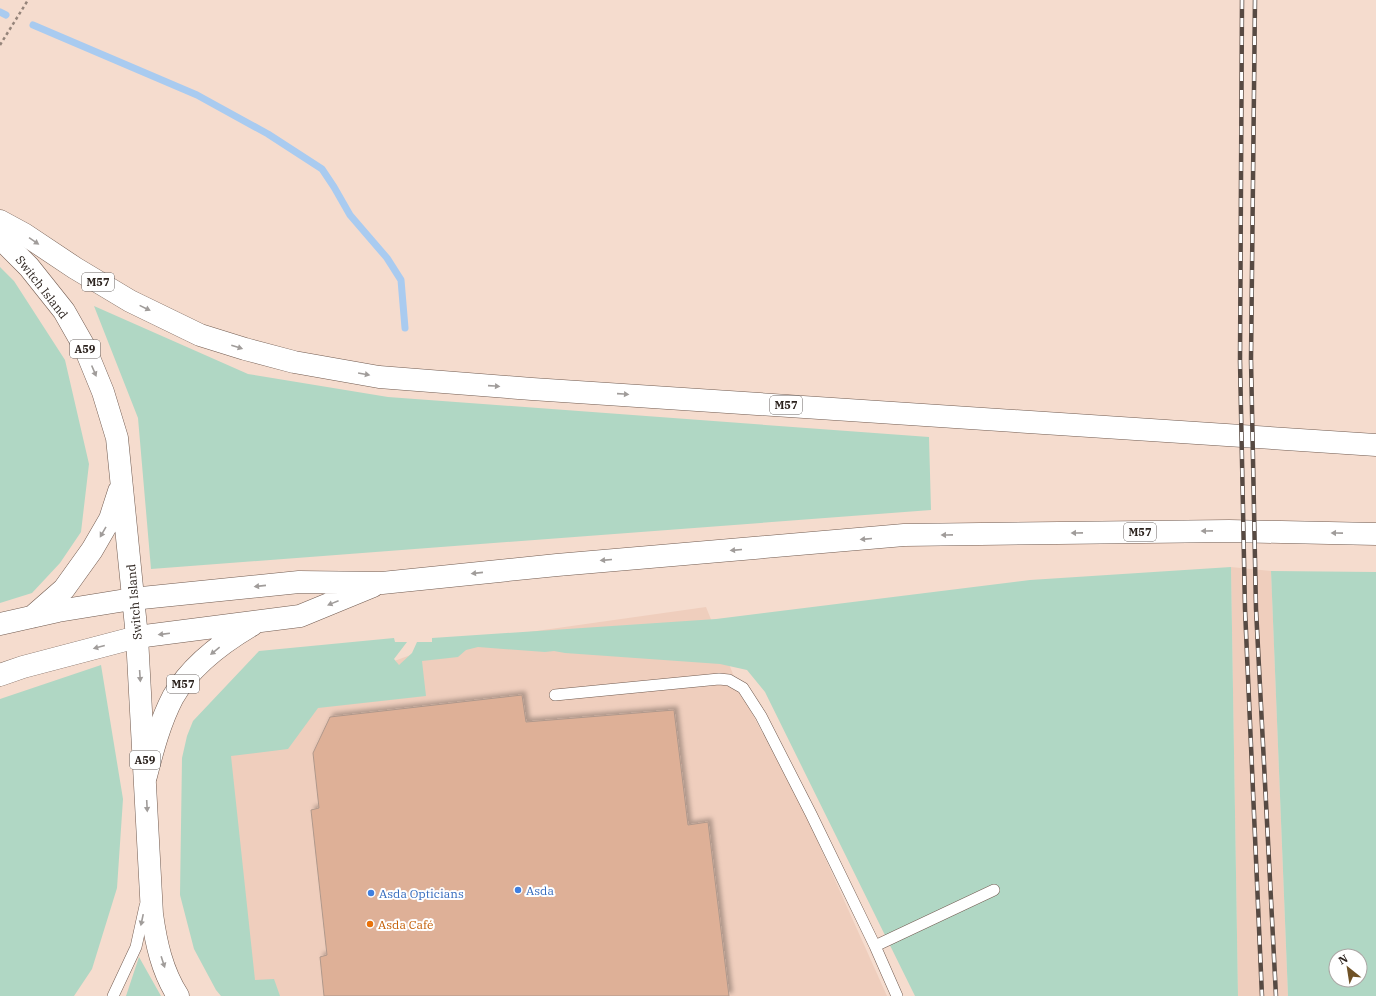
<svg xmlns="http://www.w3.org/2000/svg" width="1376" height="996" viewBox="0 0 1376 996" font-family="'IBM Plex Serif',serif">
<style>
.built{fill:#efcebd}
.green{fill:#b0d7c4;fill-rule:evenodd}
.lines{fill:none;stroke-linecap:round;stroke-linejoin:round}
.stream{stroke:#a9cbf0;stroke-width:7}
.building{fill:#deb097;stroke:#b0988b;filter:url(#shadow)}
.service-casing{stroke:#715b50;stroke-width:12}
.trunk-casing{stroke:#715b50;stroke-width:23}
.motorway-casing{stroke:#715b50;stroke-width:23}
.path{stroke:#95847a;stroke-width:2.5;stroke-dasharray:3 3;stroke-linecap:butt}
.service{stroke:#fff;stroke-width:11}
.trunk{stroke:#fff;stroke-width:22}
.motorway{stroke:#fff;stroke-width:22}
.rail-casing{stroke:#574a43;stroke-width:4.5}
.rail{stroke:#fff;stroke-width:3;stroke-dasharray:9;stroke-linecap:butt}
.oneway{fill:#a09c9a}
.shop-dot{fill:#3f7fe0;stroke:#fff;stroke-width:1.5}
.food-dot{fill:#e8710a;stroke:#fff;stroke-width:1.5}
.labels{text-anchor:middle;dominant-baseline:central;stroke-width:4;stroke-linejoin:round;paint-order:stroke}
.shield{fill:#fff;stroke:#6b6562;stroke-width:1}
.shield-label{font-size:11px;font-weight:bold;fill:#2c231e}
.street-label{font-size:12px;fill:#2c231e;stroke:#fff}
.shop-label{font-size:12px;fill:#366cbe;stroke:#fff;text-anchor:start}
.food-label{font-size:12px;fill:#c56008;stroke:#fff;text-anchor:start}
</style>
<defs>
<filter id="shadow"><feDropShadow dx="3.5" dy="-3.5" stdDeviation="2" flood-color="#0004"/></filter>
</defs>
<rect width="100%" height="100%" fill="#f5dcce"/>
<!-- built -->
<path class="built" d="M1231 567 1271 571 1288 996H1238Z
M706 607 739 689 804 811 887 996H235L223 732 312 691 438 645Z"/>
<!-- green -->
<path class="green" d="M0 267 14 281 65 360 89 464 81 532 60 563 32 593 0 603Z
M94 306 248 374 388 397 929 437 931 510 151 569 138 418Z
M1231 567 1238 996H915L765 692 747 670 720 664 565 653 554 651 545 652 478 647 466 650 458 657 422 661 426 696 318 708 288 749 231 756 255 980 274 979 280 996H221L216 990 194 949 180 895 182 758 187 736 193 721 259 651 394 638 395 642H407L394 659 399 665 412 653 417 642H432V638L716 619 1030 580Z
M1271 571 1376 572V996H1288ZM1336 956H1360V980H1336Z
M101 665 123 799 117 888 92 969 74 996H0V699Z
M139 957 161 996H126Z"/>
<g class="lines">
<!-- stream -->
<path class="stream" d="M0 12 6 15
M33 25 197 95 268 134 322 169 334 187 350 215 387 258 401 280 405 328"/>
</g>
<!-- building -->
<path class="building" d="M522 695 526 722 674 710 688 825 708 822 729 996H324L320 957 327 955 311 810 319 808 313 753 330 717Z"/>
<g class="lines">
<!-- service casing -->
<g class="service-casing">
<path id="service" d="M555 695 719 679 729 680 743 688 761 716 811 814 875 946 897 996
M875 946 994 890
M113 996 136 947 145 906"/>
</g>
<!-- trunk casing -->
<g class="trunk-casing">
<path id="trunk" d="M0 238 29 267 64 311 85 348 103 392 117 438 137 637 152 914C156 943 162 971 178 996
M32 617 64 589 92 550 110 519 119 491
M0 624 58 611 132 599
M0 675 23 667 137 637"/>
</g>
<!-- motorway casing -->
<g class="motorway-casing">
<path id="motorway" d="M0 221 24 234 75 268 130 301 200 335 245 349 294 362 379 377 532 389 1376 445
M132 599 299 582 382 583 557 565 904 535 1229 531 1376 534
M137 637 300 616 373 586
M146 776C153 749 160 722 173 697 190 667 223 642 252 625"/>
</g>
<!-- path -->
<path class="path" d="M0 45 28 0"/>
<!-- service -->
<use href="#service" class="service"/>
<!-- trunk -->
<use href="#trunk" class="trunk"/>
<!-- motorway -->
<use href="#motorway" class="motorway"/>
<!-- rail casing -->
<g class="rail-casing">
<path id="rail" d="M1242 0 1240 361 1245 609 1262 996
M1255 0 1251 360 1256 609 1276 996"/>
</g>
<!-- rail -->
<use href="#rail" class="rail"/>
</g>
<!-- one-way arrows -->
<defs><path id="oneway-solid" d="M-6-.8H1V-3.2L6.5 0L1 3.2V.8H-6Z"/></defs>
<g class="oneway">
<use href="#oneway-solid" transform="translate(34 241) rotate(34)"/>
<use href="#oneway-solid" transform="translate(145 308) rotate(26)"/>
<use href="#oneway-solid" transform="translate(237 347) rotate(18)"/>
<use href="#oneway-solid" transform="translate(94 371) rotate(67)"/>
<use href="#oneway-solid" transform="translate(364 374) rotate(10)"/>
<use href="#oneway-solid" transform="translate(494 386) rotate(4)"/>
<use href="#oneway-solid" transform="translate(623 394) rotate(4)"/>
<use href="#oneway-solid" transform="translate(1207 531) rotate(179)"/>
<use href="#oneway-solid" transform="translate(103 532) rotate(120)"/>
<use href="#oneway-solid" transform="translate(1077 533) rotate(179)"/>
<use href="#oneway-solid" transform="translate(1337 533) rotate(-179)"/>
<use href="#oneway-solid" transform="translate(947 535) rotate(179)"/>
<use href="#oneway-solid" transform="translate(866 539) rotate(175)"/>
<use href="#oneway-solid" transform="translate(736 550) rotate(175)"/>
<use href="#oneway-solid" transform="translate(606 560) rotate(175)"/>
<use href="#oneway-solid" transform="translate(477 573) rotate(174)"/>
<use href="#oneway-solid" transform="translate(260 586) rotate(174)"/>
<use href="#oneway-solid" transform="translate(333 603) rotate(158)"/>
<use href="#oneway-solid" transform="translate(164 634) rotate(173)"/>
<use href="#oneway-solid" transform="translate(99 647) rotate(165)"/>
<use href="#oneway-solid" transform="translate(215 651) rotate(141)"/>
<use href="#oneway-solid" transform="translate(140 676) rotate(86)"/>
<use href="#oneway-solid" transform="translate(147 806) rotate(87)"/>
<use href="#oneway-solid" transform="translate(142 920) rotate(102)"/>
<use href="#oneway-solid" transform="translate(163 962) rotate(72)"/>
</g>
<!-- markers -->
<g class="shop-dot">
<circle cx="518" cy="890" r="4"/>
<circle cx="371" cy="893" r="4"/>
</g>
<circle class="food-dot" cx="370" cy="924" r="4"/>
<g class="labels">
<!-- shield labels -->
<g class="shield">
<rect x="82" y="273" width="32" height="18" rx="3"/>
<rect x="70" y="340" width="30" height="18" rx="3"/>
<rect x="770" y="396" width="32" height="18" rx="3"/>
<rect x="1124" y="523" width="32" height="18" rx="3"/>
<rect x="167" y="675" width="32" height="18" rx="3"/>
<rect x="130" y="751" width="30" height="18" rx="3"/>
</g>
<g class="shield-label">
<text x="98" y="282">M57</text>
<text x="85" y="349">A59</text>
<text x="786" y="405">M57</text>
<text x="1140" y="532">M57</text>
<text x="183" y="684">M57</text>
<text x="145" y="760">A59</text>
</g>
<!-- street labels -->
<g class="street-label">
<text transform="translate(42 287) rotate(52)">Switch Island</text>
<text transform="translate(134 602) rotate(-95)">Switch Island</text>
</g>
<!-- shop labels -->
<g class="shop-label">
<text x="526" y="890">Asda</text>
<text x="379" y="893">Asda Opticians</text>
</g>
<!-- food labels -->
<g class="food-label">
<text x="378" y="924">Asda Café</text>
</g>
</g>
<!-- north arrow -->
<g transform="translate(1348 968) rotate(330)"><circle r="19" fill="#ffffff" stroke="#aba7a5"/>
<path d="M0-3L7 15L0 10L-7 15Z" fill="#6f5226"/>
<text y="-6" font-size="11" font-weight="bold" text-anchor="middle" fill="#2c231e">N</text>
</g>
</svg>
